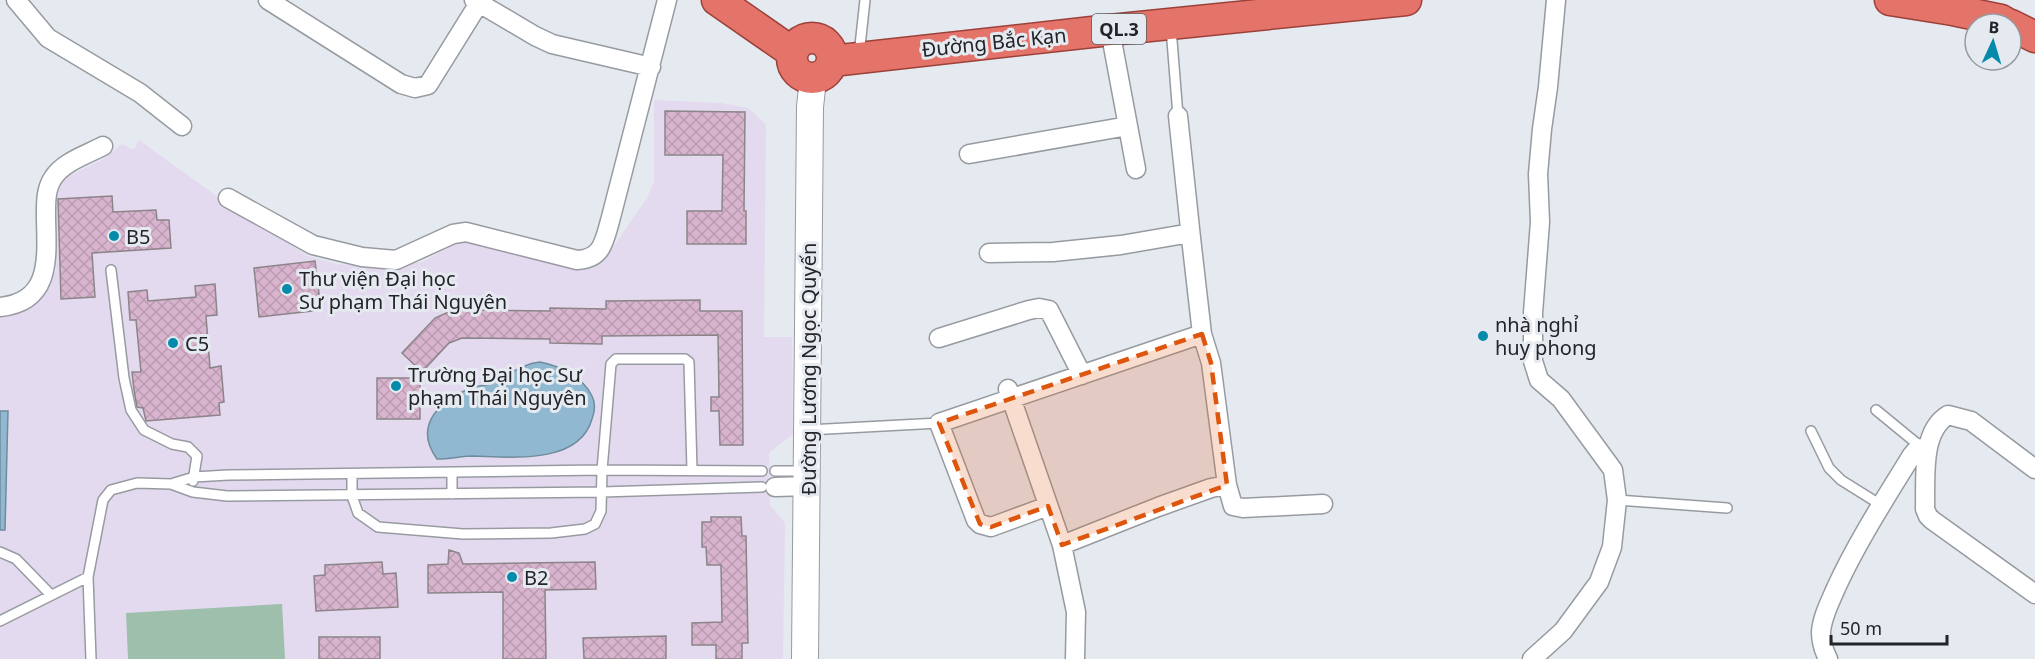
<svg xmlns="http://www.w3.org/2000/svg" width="2035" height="659" viewBox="0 0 2035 659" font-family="'Noto Sans',sans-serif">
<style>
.education{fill:#e4daef}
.green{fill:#9dbfab}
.water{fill:#90b8d0;stroke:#6f8c9d;stroke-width:1.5}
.building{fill:url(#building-cross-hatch);stroke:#8b8589;stroke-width:1.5}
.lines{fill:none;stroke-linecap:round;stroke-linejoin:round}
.service-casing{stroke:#979ba1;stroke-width:12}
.minor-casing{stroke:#979ba1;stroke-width:21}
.secondary-casing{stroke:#979ba1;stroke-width:28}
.trunk-casing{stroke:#9c413a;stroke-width:33}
.service{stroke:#fff;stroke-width:9}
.minor{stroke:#fff;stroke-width:18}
.secondary{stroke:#fff;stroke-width:26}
.trunk{stroke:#e4746a;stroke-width:30}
.marked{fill:#de560d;fill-opacity:0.2;stroke:#de560d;stroke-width:4.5;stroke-dasharray:12 8;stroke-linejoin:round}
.poi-dot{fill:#058aaa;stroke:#e5e9f0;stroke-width:2}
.labels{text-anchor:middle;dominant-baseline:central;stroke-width:6;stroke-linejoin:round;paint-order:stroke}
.shield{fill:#e5e9f0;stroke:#5d5f63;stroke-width:1.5}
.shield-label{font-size:18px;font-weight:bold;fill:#232427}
.street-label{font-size:20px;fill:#232427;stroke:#e5e9f0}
.poi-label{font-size:20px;fill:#232427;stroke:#e5e9f0;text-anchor:start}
</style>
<defs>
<pattern id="building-cross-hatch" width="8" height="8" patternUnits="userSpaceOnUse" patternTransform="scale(1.5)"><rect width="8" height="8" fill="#d9b4ce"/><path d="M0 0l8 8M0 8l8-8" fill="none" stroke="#ba9bb1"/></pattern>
</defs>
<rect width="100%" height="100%" fill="#e5e9f0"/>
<!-- education -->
<path class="education" d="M654 100 720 103 748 108 766 125 764 337H792L793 434 769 453 770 505 785 523 783 659H0V314H5L45 293 56 270 52 197 64 178 104 159 122 144 134 150 139 140 233 208 308 256 336 264 374 267 397 266 422 262 444 250 457 238 585 266 605 259 647 198 654 182Z"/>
<!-- green -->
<path class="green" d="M282 604 285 659H128L126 613Z"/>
<!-- water -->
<path class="water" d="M540 362C560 366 583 377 592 396 596 404 595 411 592 419 579 465 511 457 474 456 462 456 450 459 437 459 412 425 441 398 475 387 479 385 484 386 489 384 507 377 520 364 540 362Z
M0 411H8L5 530H0Z"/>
<!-- building -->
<path class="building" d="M665 111 745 112 744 211H746V244H687V211H722L723 155H665Z
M112 196 113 212 156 210 157 220H169L171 248 92 253 95 297 61 299 58 199Z
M315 261 321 310 259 317 254 268Z
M215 284 217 315 206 316 210 368 221 366 224 402 219 403 220 415 146 421 143 408 137 407 134 390 132 372H141L136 320H130L128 292 147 290 148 301 196 297 195 286Z
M700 300V311H742L743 445H720L719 411H711V397H719L718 335 602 336V344L550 343V339L462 338 449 343 422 372 402 353 435 318 453 310 550 311V308L606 309V301Z
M377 378H420V419H377Z
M711 517H741L742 536H746L748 643H742V659H716V645H692V623L722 622 721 565H707L706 547H702V522H711Z
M449 550 459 553 463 564 595 562 596 589 545 590 546 659H503V592L428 593V565L448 564Z
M382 562 383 574 396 573 398 607 316 611 314 576 325 575V565Z
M666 636V659H584L583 638Z
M319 637H380V659H319Z"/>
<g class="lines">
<!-- service casing -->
<g class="service-casing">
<path id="service" d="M1171 28 1178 116
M859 55 865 0
M111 270 124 378 131 410 144 430 172 444 188 447 197 456 193 481
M1876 410 1915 442 1918 448
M808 430 939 423
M1811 431 1829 468 1841 480 1881 505
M775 471H805
M352 474V496L358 513 378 527 463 534 551 533 585 529 595 524 601 511 602 470 611 364 616 359H685L689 362 692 470
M171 484 193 492 227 496 602 492 762 487
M452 494V473
M1617 500 1727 508
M0 552 16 559 51 595
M0 621 88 577
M91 659 88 577 103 500 111 490 137 483 171 484 194 477 228 475 602 470 762 471"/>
</g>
<!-- minor casing -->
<g class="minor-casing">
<path id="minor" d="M16 0 48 38 140 93 182 126
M268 0 401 84 415 88 428 85 479 3
M474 0 535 36 552 44 651 67
M1110 30 1136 169
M1178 116 1191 238
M969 154 1128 126
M228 198 313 245 362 257 396 260 453 234 466 232 577 260C602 259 604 242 610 221L667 0
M989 253 1053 252 1121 245 1179 235H1186L1191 238 1202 334 1211 363 1227 485
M0 307C51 302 47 259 46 219 46 205 45 190 53 178 63 162 86 155 103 146
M939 338 1029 310 1039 308 1049 310 1082 375
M1008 389 1062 545 1076 612 1075 659
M2035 469 1971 421 1948 415C1920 432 1926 480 1925 509L1928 516 1932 520 2035 594
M775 487 808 486
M1048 506 991 527 980 524 976 520 939 423 1202 334
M1062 545 1158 507 1211 488 1227 485 1233 506 1243 508 1323 504
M1532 659 1563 631 1599 582 1612 547 1617 500 1613 470 1561 399 1539 380 1533 361V313L1540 222 1538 174 1542 129 1548 87 1556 0
M1828 659C1824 651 1821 642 1821 632 1822 617 1830 602 1836 588 1857 542 1885 499 1912 455L1918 448 1927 450"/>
</g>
<!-- secondary casing -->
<g class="secondary-casing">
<path id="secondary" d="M805 659 810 107 813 79"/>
</g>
<!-- trunk casing -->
<g class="trunk-casing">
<path id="trunk" d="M717 0 792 52
M1890 0 1953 10 2001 20 2008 24
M2011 25 2035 37
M792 58a20 20 0 1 1 40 0a20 20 0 1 1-40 0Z
M832 61 1110 30 1406 0"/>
</g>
<!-- service -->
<use href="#service" class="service"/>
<!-- minor -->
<use href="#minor" class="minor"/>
<!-- secondary -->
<use href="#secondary" class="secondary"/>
<!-- trunk -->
<use href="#trunk" class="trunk"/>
</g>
<!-- marked area -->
<path class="marked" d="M1202 334 1211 363 1227 485 1062 545 1048 506 991 527 980 524 939 423Z"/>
<!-- markers -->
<g class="poi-dot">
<circle cx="114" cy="236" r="6"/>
<circle cx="287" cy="289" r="6"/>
<circle cx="1483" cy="336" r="6"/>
<circle cx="173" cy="343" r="6"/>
<circle cx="396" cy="386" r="6"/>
<circle cx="512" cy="577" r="6"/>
</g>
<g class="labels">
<!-- shield labels -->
<rect class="shield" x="1092" y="14" width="54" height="30" rx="4.5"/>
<g class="shield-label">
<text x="1119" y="29">QL.3</text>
</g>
<!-- street labels -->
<g class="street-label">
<text transform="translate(994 42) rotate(-6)">Đường Bắc Kạn</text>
<text transform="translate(808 369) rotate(-90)">Đường Lương Ngọc Quyến</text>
</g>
<!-- poi labels -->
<g class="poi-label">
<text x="126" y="236">B5</text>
<text x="299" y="278">Thư viện Đại học<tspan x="299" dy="23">Sư phạm Thái Nguyên</tspan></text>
<text x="1495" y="324">nhà nghỉ<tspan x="1495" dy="23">huy phong</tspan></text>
<text x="185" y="343">C5</text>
<text x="408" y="374">Trường Đại học Sư<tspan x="408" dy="23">phạm Thái Nguyên</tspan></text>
<text x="524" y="577">B2</text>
</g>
</g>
<!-- north arrow -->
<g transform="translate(1993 42) rotate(4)"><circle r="28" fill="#e5e9f0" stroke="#979aa0" stroke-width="1.5"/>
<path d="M0-4.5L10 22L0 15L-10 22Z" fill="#058aaa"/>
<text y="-9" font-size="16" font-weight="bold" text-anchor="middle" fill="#232427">B</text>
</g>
<!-- scale -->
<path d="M1831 635v9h116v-9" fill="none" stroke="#232427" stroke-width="3"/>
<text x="1840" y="635" font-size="18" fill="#232427" stroke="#e5e9f0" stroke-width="4.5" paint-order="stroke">50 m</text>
</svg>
